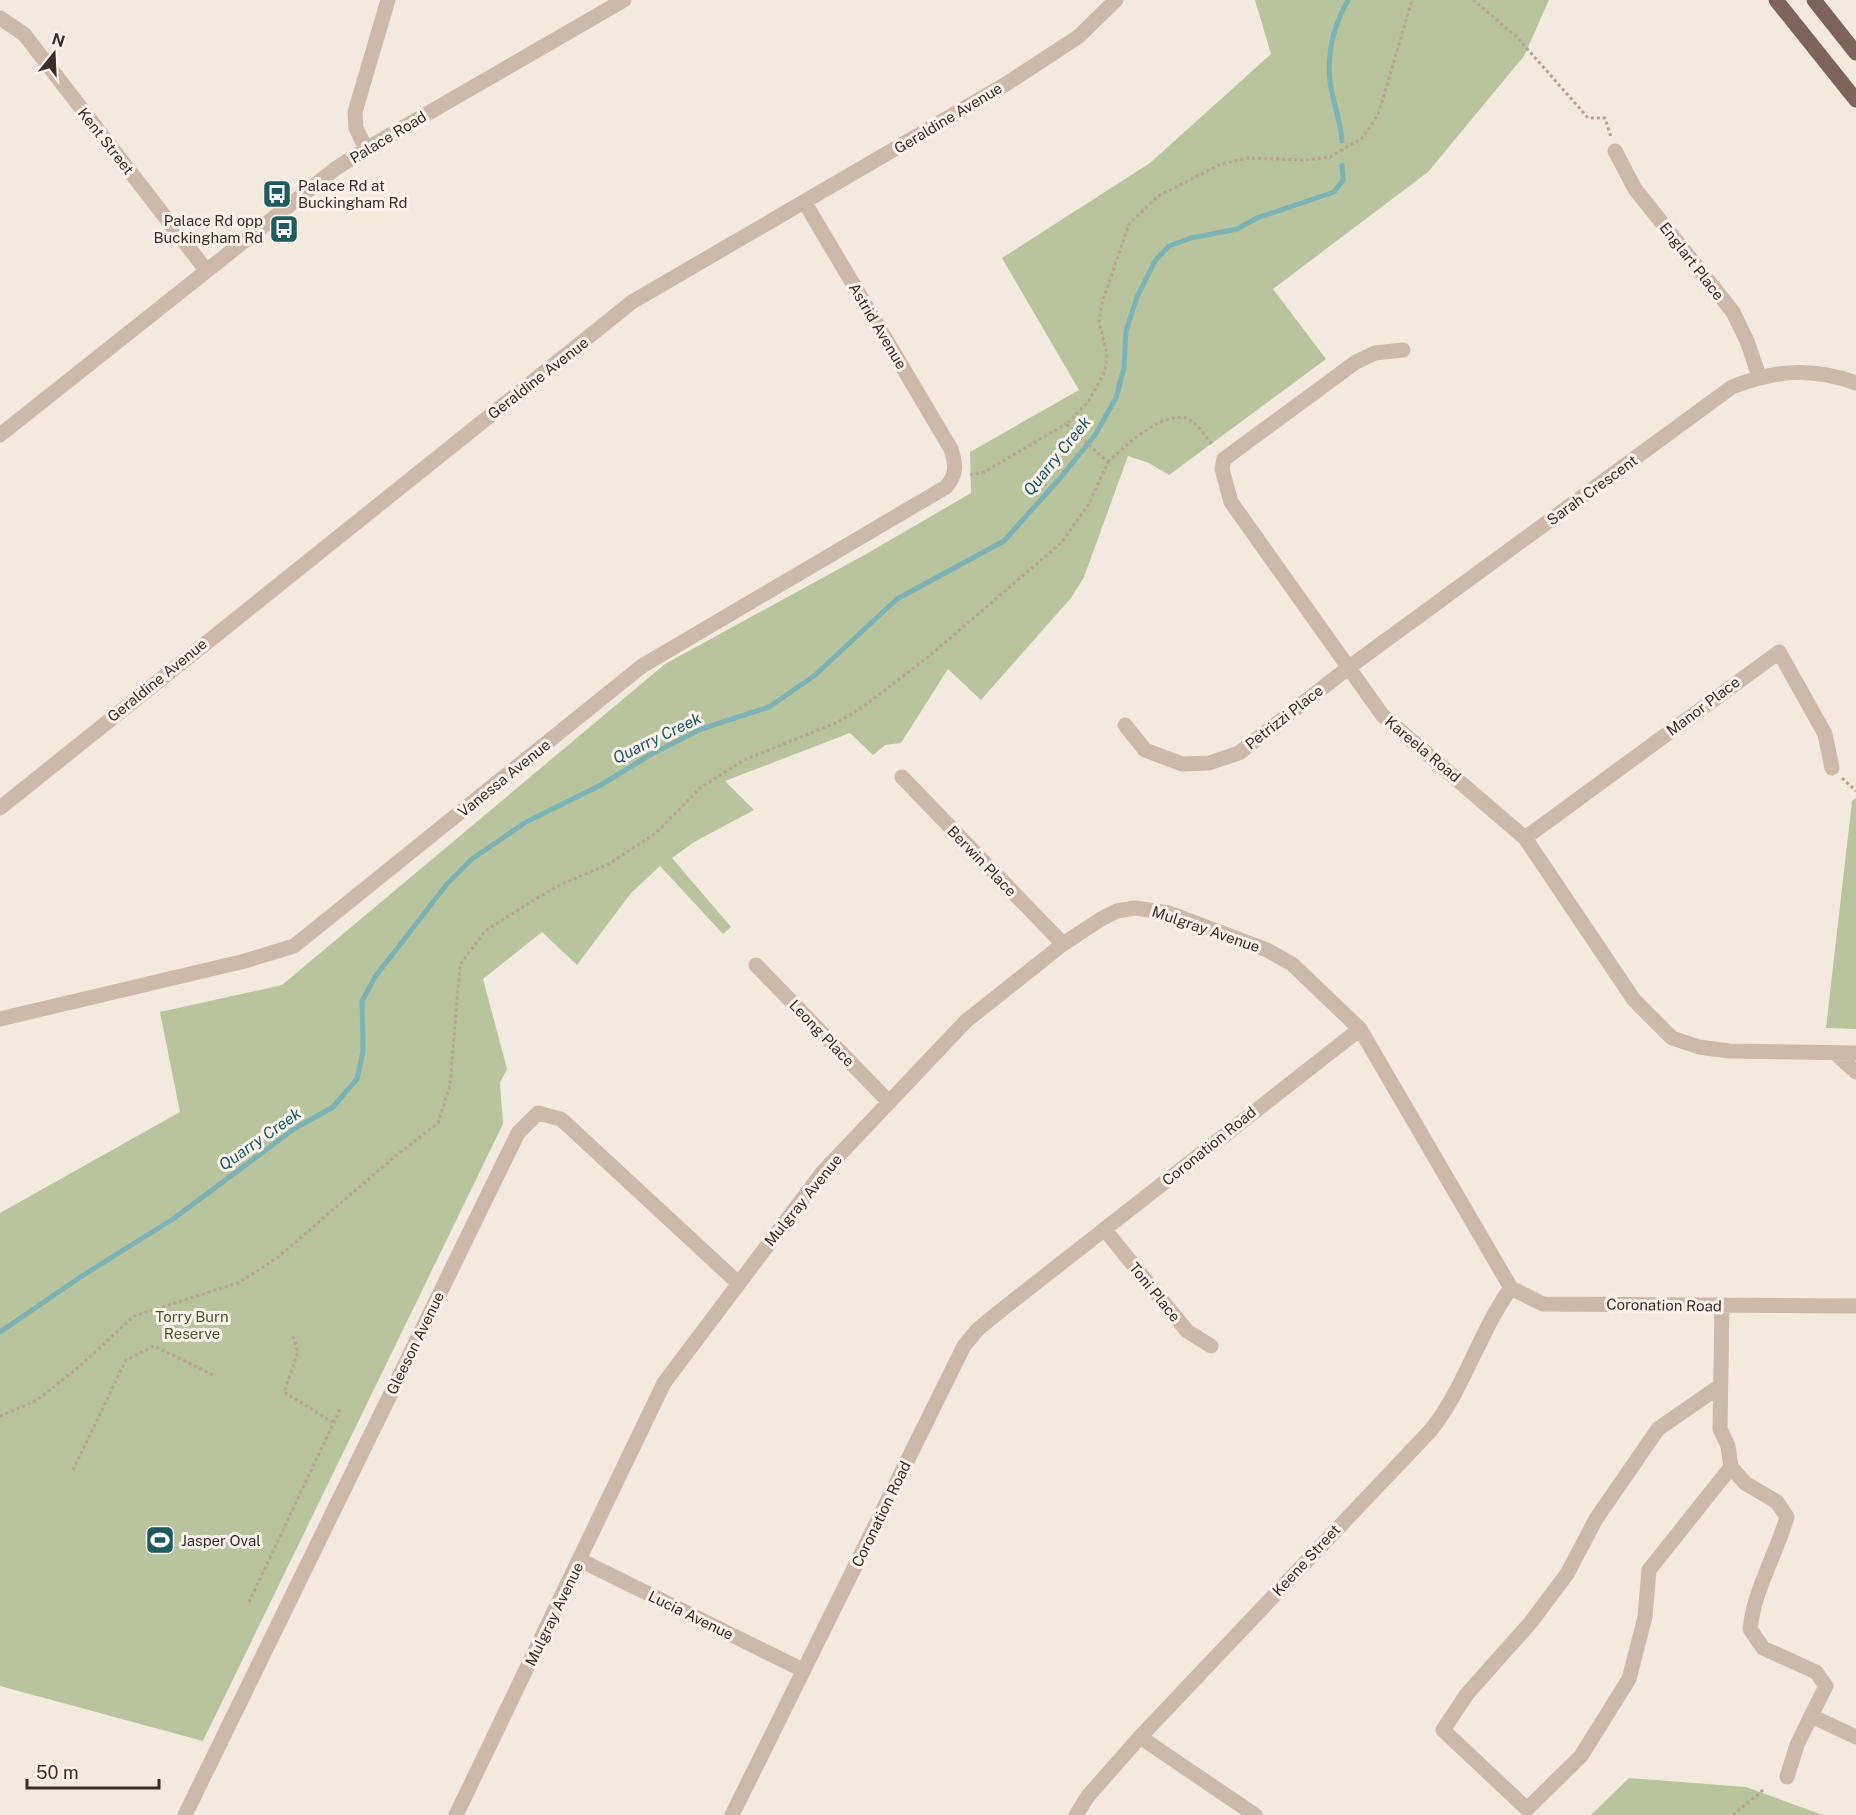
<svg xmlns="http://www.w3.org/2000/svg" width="1856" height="1815" viewBox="0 0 1856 1815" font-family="'Public Sans',sans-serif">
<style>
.green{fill:#b8c49d}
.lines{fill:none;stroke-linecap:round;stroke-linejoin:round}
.stream{stroke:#7cb2b3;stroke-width:5}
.path{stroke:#b9a293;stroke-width:3;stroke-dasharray:3 3;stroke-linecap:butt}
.minor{stroke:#cdb9a9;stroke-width:15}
.major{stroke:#7d645a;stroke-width:15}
.labels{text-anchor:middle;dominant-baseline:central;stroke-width:6;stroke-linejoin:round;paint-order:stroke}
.street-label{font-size:15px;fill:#3a2e29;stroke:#fbf3eb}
.poi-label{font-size:15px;fill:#3a2e29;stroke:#fbf3eb;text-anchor:start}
.park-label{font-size:15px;fill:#4a5a2c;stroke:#fbf3eb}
.water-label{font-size:16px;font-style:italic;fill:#1c5c5e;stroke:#fbf3eb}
</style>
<rect width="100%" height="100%" fill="#f4e9de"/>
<!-- green -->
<path class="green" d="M1255 0H1549L1524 56 1428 172 1273 289 1326 359 1169 475 1149 463 1128 456 1084 577 1071 598 981 700 948 669 901 743 885 745 873 755 850 733 725 781 754 810 694 842 672 858 731 927 723 934 660 866 631 893 577 965 542 932 483 979 507 1069 500 1083 503 1124 203 1741 0 1686V1213L180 1112 160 1012 282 985 665 664 868 553 971 493 970 452 1079 390 1002 258 1150 163 1271 54Z
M1856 798V1029L1826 1028 1852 801Z
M1629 1778 1746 1787 1823 1815H1591Z"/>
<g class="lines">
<!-- stream -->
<path class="stream" d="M1342 141C1341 120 1332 101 1330 81 1327 52 1334 25 1348 0
M0 1332 85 1274 173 1219 294 1129 333 1107 357 1079 363 1051 362 1001 375 977 447 884 472 859 526 822 601 785 650 755 701 729 769 707 814 676 897 599 1004 541 1062 476 1095 435 1116 398 1124 368 1126 331 1137 297 1155 261 1169 246 1191 238 1237 229 1257 218 1334 192 1343 180 1342 165"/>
<!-- path -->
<path class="path" d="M1473 0 1517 37 1588 118H1605L1611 137
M1108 462C1124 447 1163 409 1188 419 1197 423 1207 439 1214 446
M970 475 984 472 1066 424
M1842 778 1856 791
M293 1336 298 1352 284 1392 334 1423
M0 1416 36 1401 80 1366 134 1316 238 1283 277 1258 393 1158 438 1123 450 1085 460 965 485 931 532 901 562 884 609 864 656 833 700 788 744 760 838 722 864 706 928 657 1061 543 1089 504 1108 462 1066 424 1088 402 1105 371 1107 355 1099 321 1102 303 1129 224 1158 196 1219 165 1247 158 1307 160 1330 157 1362 138 1378 115 1412 0
M73 1470 126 1360 154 1346 213 1375
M249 1602 341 1407
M1733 1815 1763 1790"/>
<!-- minor -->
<path class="minor" d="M0 18 24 34 206 270
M366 149 356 128 355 112 388 0
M1615 151 1635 189 1733 312 1747 341 1759 376
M1403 350 1375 353 1356 362 1224 459 1222 469 1231 502 1383 716 1525 838 1634 1000 1672 1038 1699 1047 1729 1051 1856 1053
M0 435 335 169 366 149 624 0
M1125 725 1145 750 1182 764 1209 763 1239 753 1348 668 1732 387C1774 370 1813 367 1856 383
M902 777 1063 944
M0 808 632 302 1006 84 1078 37 1116 0
M1525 838 1779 652 1825 734 1832 768
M756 965 889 1102
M0 1019 245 961 294 946 642 666 946 487C957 474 956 465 951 449L805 203
M1835 1053 1856 1072
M1105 1230 1187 1331 1211 1346
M1722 1305 1720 1429 1728 1446 1731 1467 1745 1483 1777 1502 1787 1517C1776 1555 1754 1590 1750 1629L1763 1648 1816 1672 1826 1686 1811 1716 1856 1737
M1720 1386 1658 1429 1596 1519 1567 1574 1531 1622 1467 1694 1443 1730 1527 1809 1581 1756 1629 1679 1645 1617 1649 1570 1731 1467
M580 1560 803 1670
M1140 1737 1255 1815
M1787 1777 1797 1745 1811 1716
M185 1815 518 1133 538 1113 561 1119 737 1282
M456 1815 664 1383 822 1173 966 1021 1063 944 1101 919 1117 911 1135 908 1169 913 1267 950 1292 964 1360 1029
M732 1815 964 1346 978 1329 1004 1308 1360 1029 1511 1288 1543 1304 1856 1306
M1076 1815 1088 1796 1140 1737 1431 1430C1465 1387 1479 1332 1511 1288"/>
<!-- major -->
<path class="major" d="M1776 0 1856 100
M1814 0 1856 53"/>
</g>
<!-- icons -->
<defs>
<g id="bus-square" transform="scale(1.5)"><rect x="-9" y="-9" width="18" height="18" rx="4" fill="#1c5c5e" stroke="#fbf3eb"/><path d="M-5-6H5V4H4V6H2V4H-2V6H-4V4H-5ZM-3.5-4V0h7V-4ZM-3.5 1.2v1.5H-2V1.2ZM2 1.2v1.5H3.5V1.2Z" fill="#fff"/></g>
<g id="stadium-square" transform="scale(1.5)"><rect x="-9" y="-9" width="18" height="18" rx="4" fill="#1c5c5e" stroke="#fbf3eb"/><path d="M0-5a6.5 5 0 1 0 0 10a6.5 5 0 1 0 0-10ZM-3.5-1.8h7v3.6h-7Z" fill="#fff"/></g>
</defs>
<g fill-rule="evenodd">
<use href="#bus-square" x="277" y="194"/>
<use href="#bus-square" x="284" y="229"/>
<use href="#stadium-square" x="160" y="1540"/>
</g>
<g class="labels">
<!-- street labels -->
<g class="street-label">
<text transform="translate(948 118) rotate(-31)">Geraldine Avenue</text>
<text transform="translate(388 137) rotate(-31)">Palace Road</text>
<text transform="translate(106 141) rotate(52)">Kent Street</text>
<text transform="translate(1692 261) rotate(52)">Englart Place</text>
<text transform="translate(878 326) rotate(59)">Astrid Avenue</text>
<text transform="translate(538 378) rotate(-38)">Geraldine Avenue</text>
<text transform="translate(1592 490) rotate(-36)">Sarah Crescent</text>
<text transform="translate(157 680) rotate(-39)">Geraldine Avenue</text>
<text transform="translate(1703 706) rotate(-37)">Manor Place</text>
<text transform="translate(1284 717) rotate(-38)">Petrizzi Place</text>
<text transform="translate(1423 749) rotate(40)">Kareela Road</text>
<text transform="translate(504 778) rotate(-39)">Vanessa Avenue</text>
<text transform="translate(982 861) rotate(46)">Berwin Place</text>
<text transform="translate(1206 929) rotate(19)">Mulgray Avenue</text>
<text transform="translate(822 1033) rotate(46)">Leong Place</text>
<text transform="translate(1209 1146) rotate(-39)">Coronation Road</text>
<text transform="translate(803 1200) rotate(-51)">Mulgray Avenue</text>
<text transform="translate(1155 1292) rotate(51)">Toni Place</text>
<text transform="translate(1664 1305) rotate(1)">Coronation Road</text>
<text transform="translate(415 1343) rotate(-64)">Gleeson Avenue</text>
<text transform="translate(881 1514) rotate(-64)">Coronation Road</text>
<text transform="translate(1306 1560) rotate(-47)">Keene Street</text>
<text transform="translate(554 1614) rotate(-64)">Mulgray Avenue</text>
<text transform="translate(691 1615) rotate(26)">Lucia Avenue</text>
</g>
<!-- poi labels -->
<g class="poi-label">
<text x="298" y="185">Palace Rd at<tspan x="298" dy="17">Buckingham Rd</tspan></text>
<text x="263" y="220" text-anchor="end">Palace Rd opp<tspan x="263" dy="17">Buckingham Rd</tspan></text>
<text x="181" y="1540">Jasper Oval</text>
</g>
<!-- park labels -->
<g class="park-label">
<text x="192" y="1316">Torry Burn<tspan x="192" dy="17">Reserve</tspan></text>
</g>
<!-- water labels -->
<g class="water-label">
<text transform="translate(1057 456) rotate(-51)">Quarry Creek</text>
<text transform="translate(657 738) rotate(-26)">Quarry Creek</text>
<text transform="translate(260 1139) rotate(-35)">Quarry Creek</text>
</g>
</g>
<!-- north arrow -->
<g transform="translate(54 54) rotate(18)" stroke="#fbf3eb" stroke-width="4.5" paint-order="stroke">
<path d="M0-4.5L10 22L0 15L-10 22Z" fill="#3a2e29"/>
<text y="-9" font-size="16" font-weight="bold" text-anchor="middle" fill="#3a2e29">N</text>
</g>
<!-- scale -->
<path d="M27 1779v9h132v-9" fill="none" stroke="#3a2e29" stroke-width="3"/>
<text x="36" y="1779" font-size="18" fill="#3a2e29" stroke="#fbf3eb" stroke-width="4.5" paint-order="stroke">50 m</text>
</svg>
